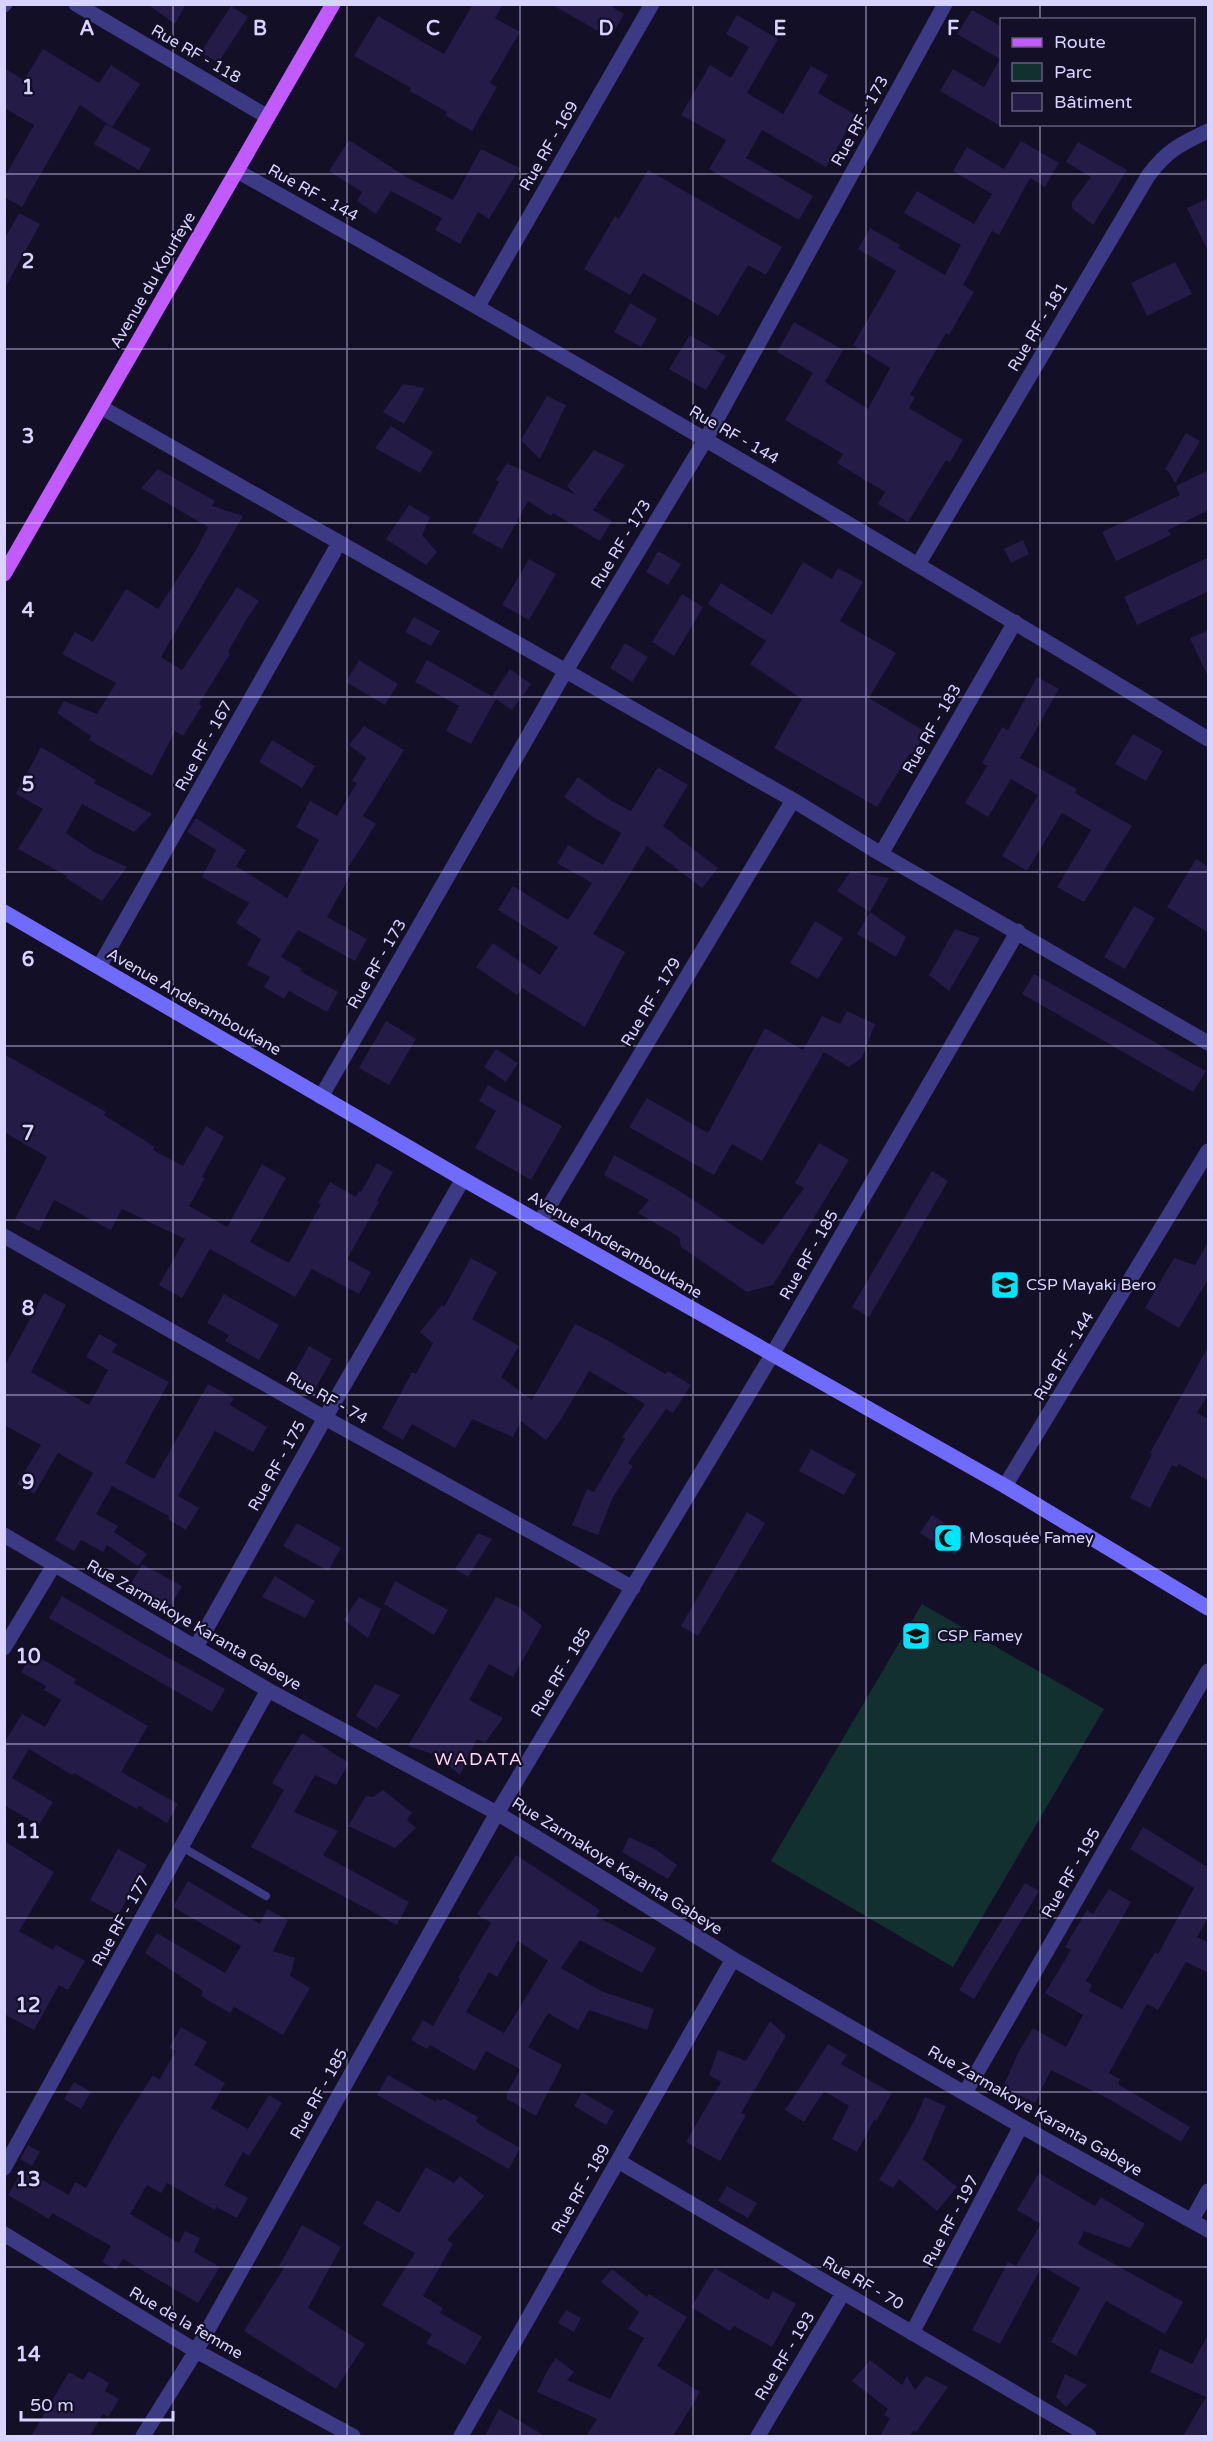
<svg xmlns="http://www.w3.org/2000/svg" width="1213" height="2441" viewBox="0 0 1213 2441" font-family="'Varela Round',sans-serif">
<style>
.green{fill:#12302f}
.building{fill:#241b47;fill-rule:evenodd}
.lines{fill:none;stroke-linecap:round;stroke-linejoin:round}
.lane{stroke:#3d3a85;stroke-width:8}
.street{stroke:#3d3a85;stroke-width:15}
.secondary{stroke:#6f6bff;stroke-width:15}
.primary{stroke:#c25bff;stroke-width:15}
.grid{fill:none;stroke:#d9d4ff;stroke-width:1.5;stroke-opacity:0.55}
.labels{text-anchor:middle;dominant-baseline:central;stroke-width:4.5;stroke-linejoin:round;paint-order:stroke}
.street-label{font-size:16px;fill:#d9d4ff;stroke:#130f26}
.poi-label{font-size:16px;fill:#d9d4ff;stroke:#130f26;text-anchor:start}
.neighbourhood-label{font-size:18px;letter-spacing:1.5px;fill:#ffd6f0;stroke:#130f26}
.grid-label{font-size:20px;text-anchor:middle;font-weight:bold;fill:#d9d4ff;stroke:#130f26;stroke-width:4.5;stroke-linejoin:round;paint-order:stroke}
</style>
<rect width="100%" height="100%" fill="#130f26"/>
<!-- green -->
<path class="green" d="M922 1604 1104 1709 953 1967 771 1861Z"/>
<!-- building -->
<path class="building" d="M147 4H186L175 24Z
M473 4H503L495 18 520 32 490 83 497 87 472 131 445 115 447 112 410 91 411 88 354 56 378 16 444 54Z
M551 4H608L624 14 610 38Z
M231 6 248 17 218 63 201 52Z
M972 10 1002 27V127L940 91 953 69 984 87 1000 59 957 34Z
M737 15 778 39 747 93 783 114 811 66 828 75 818 93 856 115 826 167 762 130 746 158 813 196 799 220 709 169 726 140 681 115 710 65 731 78 749 47 726 34Z
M43 49 99 83 111 65 140 84 112 127 80 105 22 207 4 197V178L34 125 4 108V68L24 80Z
M106 124 151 149 139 170 94 144Z
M349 140 408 178 453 200 481 149 520 168 489 219 478 212 460 244 435 230 442 218 391 191 376 214 357 201 362 192 329 171Z
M1021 141 1059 163 1045 187 1030 178 999 235 992 231 963 285 974 292 949 335 946 333 910 395 915 397 909 408 963 440 950 462 946 460 908 522 878 504 885 492 837 463 843 454 785 420 813 373 777 352 794 322 843 350 825 382 868 409 890 368 853 345 896 271 858 249 870 228 900 245 898 248 945 275 961 245 904 213 917 191 974 224 992 194 953 171 967 147 1004 169Z
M1078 142 1127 170 1093 225 1072 208V202L1091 177 1066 162Z
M648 170 782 247 766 275 748 265 718 316 643 273 630 295 584 269 615 216 619 219Z
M1209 198V253L1187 208Z
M19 213 40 224 4 290V240Z
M1175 262 1192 294 1147 316 1131 283Z
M630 303 657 319 641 347 614 332Z
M690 335 726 356 706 390 669 369Z
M403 384 425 388 404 424 383 412Z
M547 396 566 405 540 459 521 440Z
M391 426 433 452 420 473 375 448Z
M1186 433 1200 441 1175 483 1169 472 1165 469Z
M594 450 625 465 593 510 612 521 600 541 553 513 551 516 528 501 502 549 472 533 499 482 496 480 507 463 576 495 567 486Z
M158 469 215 501 212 506 243 516 161 657 182 670 237 587 259 601 246 620 228 652 230 654 199 704 202 706 183 736 175 731 152 776 89 740 91 736 57 713 64 701 97 714 116 683 62 654 75 632 93 642 126 589 158 609 196 550 208 527 141 488Z
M1209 470V510L1168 530 1171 535 1116 561 1102 532 1180 495 1176 486Z
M409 505 430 517 422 535 437 552 426 565 386 539Z
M1023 540 1029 554 1011 563 1004 549Z
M658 551 681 564 668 585 646 572Z
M1209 557V591L1137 625 1124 597Z
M529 559 556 574 529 620 502 605Z
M803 562 832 579 838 568 863 582 840 621 896 653 869 698 926 732 912 755 910 753 877 807 774 748 802 699 750 664 766 641 708 604 721 583 772 615Z
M682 594 703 607 674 656 652 642Z
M414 617 440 631 431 646 405 632Z
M1209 630V679L1190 638Z
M625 643 648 657 632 682 610 668Z
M359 660 398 684 385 705 346 682Z
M427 660 495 698 492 696 510 669 531 684 512 710 496 699 471 744 446 731 459 706 415 682Z
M1037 677 1059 689 1020 758 1077 789 1075 793 1132 826 1084 902 1057 887 1091 830 1062 813 1027 871 1002 856 1038 795 1011 779 988 817 965 803 987 766 982 763 1002 727 1008 730Z
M364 726 404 750 363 816 376 824 346 871 351 874 327 917 367 939 355 961 298 930 281 957 302 969 300 971 338 992 327 1012 289 991 284 999 264 987 270 977 247 965 261 939 236 923 249 903 202 877 216 850 187 832 196 818 246 850 236 866 287 898 319 840 296 827 310 801 337 816 357 783 352 781 366 758 349 745Z
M1133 734 1163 751 1146 781 1115 764Z
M272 740 315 766 302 788 259 762Z
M41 747 96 780 94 783 152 814 134 832 82 804 66 833 94 852 127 867 102 901 66 878 67 876 18 849 43 809 16 794Z
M658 767 688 785 663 826 718 868 702 888 647 846 593 934 625 952 585 1027 522 988 517 995 476 967 493 943 540 975 558 947 498 910 513 886 568 920 592 883 557 863 568 845 603 865 621 833 593 817 564 797 578 777 610 800 631 811Z
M1196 859 1209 867V933L1167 907Z
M851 871 889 878 870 912 837 891Z
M1134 906 1155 918 1125 969 1104 957Z
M870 912 906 937 896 957 857 934Z
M815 921 843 938 818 979 790 963Z
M955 929 980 938 949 991 929 975Z
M1034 974 1206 1071 1193 1092 1022 994Z
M847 1011 875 1024 862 1058 849 1067 824 1052 762 1161 732 1144 714 1175 629 1127 647 1098 708 1133 765 1028 803 1050 822 1016 840 1024Z
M386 1021 416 1039 389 1085 359 1068Z
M496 1049 518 1063 506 1082 484 1067Z
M4 1054 106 1112 104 1115 155 1147 153 1150 183 1166 206 1126 224 1137 202 1177 205 1178 189 1206 227 1227 262 1164 286 1178 250 1242 289 1263 321 1204 318 1203 330 1182 356 1197 359 1191 361 1192 377 1163 393 1172 377 1201 379 1202 347 1259 371 1272 359 1294 312 1269 295 1297 210 1249 182 1298 159 1285 185 1239 122 1209 111 1230 54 1200 39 1231 15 1219 47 1157 4 1132Z
M488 1085 562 1126 531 1180 475 1148 496 1111 479 1101Z
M819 1143 849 1160 773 1285 747 1292 681 1247 679 1237 638 1213 649 1200 604 1175 614 1155 673 1187 763 1245 804 1188 795 1183Z
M932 1171 948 1181 869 1317 852 1307Z
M1209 1241V1278L1179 1328 1145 1308 1174 1258 1195 1265Z
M471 1258 497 1272 472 1319 519 1346 501 1377 532 1400 575 1324 607 1340 665 1374 668 1371 691 1385 673 1413 666 1409 628 1463 633 1466 612 1499 598 1535 572 1525 587 1489 594 1492 625 1439 622 1437 645 1404 589 1371 562 1418 546 1440 521 1421 513 1437 472 1419 455 1448 412 1424 403 1440 382 1428 412 1372 416 1374 433 1343 420 1332 442 1305 444 1307Z
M44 1293 66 1305 31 1372 89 1405 108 1370 86 1357 99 1334 117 1344 112 1352 169 1382 125 1463 154 1479 208 1384 234 1398 230 1405 267 1427 253 1452 215 1431 178 1496 199 1508 186 1530 168 1519 169 1516 112 1486 96 1514 118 1526 114 1532 147 1554 138 1566 107 1545 103 1552 81 1540 74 1551 55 1540 93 1473 58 1453 34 1494 17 1484 41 1445 4 1425V1367Z
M224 1294 279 1325 259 1360 225 1341 229 1335 207 1323Z
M1209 1345V1393L1197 1413 1209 1419V1481L1179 1464 1177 1467 1172 1465 1150 1508 1130 1498 1152 1454 1150 1453Z
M309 1346 332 1359 315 1389 292 1376Z
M811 1449 856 1474 844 1495 799 1471Z
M747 1512 765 1523 698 1636 681 1626Z
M932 1515 966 1537 955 1555 920 1533Z
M297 1523 341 1548 328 1571 283 1546Z
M478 1533 492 1539 468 1577 455 1569Z
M142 1564 182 1586 170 1607 131 1584Z
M275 1576 315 1601 305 1618 262 1597Z
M395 1581 448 1610 434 1635 384 1604Z
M62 1596 149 1647 225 1689 212 1712 49 1618Z
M359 1597 381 1609 368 1638 344 1620Z
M496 1597 517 1606 542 1626 513 1677 489 1664 469 1700 503 1718 485 1743 477 1739 460 1775 436 1755 408 1746Z
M32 1653 76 1679 74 1683 148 1726 121 1772 178 1804 167 1823 139 1806 137 1809 74 1773 72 1775 29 1749 12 1778 53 1802 39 1825 4 1805V1743L22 1714 45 1727 61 1700 44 1690 46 1686 21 1672Z
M375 1684 400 1695 377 1729 356 1716Z
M302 1733 349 1763 336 1785 315 1775 294 1812 338 1831 323 1855 409 1902 397 1925 251 1847 284 1790 272 1783Z
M383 1790 412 1813 407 1820 416 1828 395 1848 348 1826 366 1796 373 1797Z
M1143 1827 1206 1866 1209 1862V1916L1197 1937 1209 1943V1973L1186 1962 1158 2010 1147 2004 1109 2073 1120 2079 1118 2084 1190 2127 1181 2142 1109 2099 1051 2070 1035 2103 1003 2087 1019 2051 1033 2028 1066 2047 1083 2015 1045 1993 1071 1950 1065 1947 1087 1910 1093 1914 1109 1889 1131 1902 1086 1981 1092 1985 1089 1991 1122 2009 1155 1952 1158 1954 1194 1888 1130 1849Z
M629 1837 655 1849 677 1865 668 1879 622 1852Z
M4 1841 54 1872 19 1931 53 1950 56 1945 85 1961 68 1990 59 1985 34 2030 4 2014Z
M118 1849 147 1865 118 1915 90 1900Z
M516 1855 600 1910 596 1916 656 1948 642 1973 580 1940 561 1968 601 1991 654 2009 647 2030 589 2010 578 2030 548 2013 528 2047 562 2065 536 2116 507 2099V2093L520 2070 518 2068 486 2051 475 2071 430 2045 427 2049 411 2040 423 2020 433 2026 460 1979 458 1978 491 1923 477 1914ZM518 1941 548 1961 504 2033 466 2012 489 1972 497 1977Z
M188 1881 260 1924 267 1909 288 1920 273 1951 295 1958 290 1976 310 1988 283 2035 234 2007 230 2013 201 1996 203 1991 145 1953 157 1933 225 1973 241 1946 173 1907Z
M1025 1883 1039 1891 974 1999 959 1990Z
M770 2021 786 2036 741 2113 746 2115 720 2161 686 2142 721 2082 709 2075 718 2050 746 2061Z
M181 2027 207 2042 194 2065 225 2083 211 2108 248 2129 269 2095 282 2103 249 2156 243 2152 224 2185 248 2198 237 2218 216 2207 215 2210 167 2183 161 2193 147 2185 130 2214 179 2243 185 2231 200 2238 194 2252 220 2267 198 2303 123 2259 116 2270 102 2262 111 2246 52 2213 49 2219 8 2195 23 2169 69 2195 75 2182 86 2188 119 2128 153 2075 159 2080 176 2051 169 2048Z
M828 2044 847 2055 841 2064 892 2093 876 2121 874 2120 857 2152 832 2139 849 2106 824 2091 804 2122 785 2110Z
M388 2075 436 2102 437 2099 441 2101 443 2098 478 2117 476 2121 480 2125 520 2148 509 2169 377 2095Z
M74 2082 91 2092 81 2109 64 2099Z
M582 2092 614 2111 606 2125 574 2106Z
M925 2097 946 2106 923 2159 957 2187 937 2211 899 2179 893 2188 879 2180 915 2120Z
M28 2145 40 2152 32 2166 20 2159Z
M426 2167 454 2183 460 2176 484 2196 447 2240 453 2244 423 2296 443 2308 440 2313 482 2337 465 2365 426 2343 432 2334 382 2305 415 2253 363 2224 377 2200 399 2213Z
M1039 2173 1095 2206 1101 2197 1145 2224 1130 2248 1084 2231 1078 2244 1183 2302 1165 2334 1106 2301 1076 2356 1051 2342 1080 2288 1042 2266 1000 2344 972 2330 1008 2262 1016 2266 1041 2224 1017 2210Z
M727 2186 757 2203 748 2218 718 2201Z
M302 2225 341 2247 308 2308 365 2344 336 2389 244 2331 284 2268 279 2266Z
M715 2268 768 2300 773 2291 796 2304 772 2347 734 2326 730 2331 691 2307Z
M612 2269 647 2297 649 2294 687 2317 657 2366 700 2392 673 2436H586L597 2419 537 2392 547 2371 556 2358 574 2372 567 2380 610 2399 644 2338 628 2329 639 2312 601 2282Z
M566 2310 581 2318 574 2332 558 2323Z
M1209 2333V2436H1183L1206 2397 1150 2372 1160 2349 1192 2364Z
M870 2360 902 2385 907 2376 915 2390 926 2376 948 2387 916 2432 913 2431 910 2436H880L890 2418 884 2415 888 2409 852 2381Z
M89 2371 109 2383 105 2391 119 2399 108 2417 103 2414 90 2436H31L69 2372 83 2380Z
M1065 2374 1087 2385 1066 2407 1056 2397Z
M499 2409 545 2436H485Z"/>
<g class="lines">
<!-- lane -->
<path class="lane" d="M182 1847 266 1896"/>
<!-- street -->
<path class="street" d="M76 4 268 117
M4 5 5 4
M237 171C565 354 887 545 1208 739
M478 306 652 4
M101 407 793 800 881 854 1208 1043
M919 563 1148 176C1167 150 1181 144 1208 131
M881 854 1015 622
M99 967 339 543
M321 1097 565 672 706 439 945 4
M539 1223 793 800
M4 1236 325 1418 633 1588
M1005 1486 1208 1151
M4 1535 268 1690 497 1813 733 1959 1021 2126 1208 2230
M196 1647 325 1418 463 1179
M4 1648 54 1565
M965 2093 1208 1671
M618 2161 1089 2436
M4 2168 268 1690
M1192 2220 1208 2191
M4 2234 196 2351 353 2436
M912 2333 1021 2126
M143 2436 196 2351 497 1813 772 1355 1018 931
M461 2436 733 1959
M758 2436 843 2293"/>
<!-- secondary -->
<path class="secondary" d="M4 912 463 1179 1005 1486 1208 1608"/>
<!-- primary -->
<path class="primary" d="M4 574 333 4"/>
</g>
<!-- grid -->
<path class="grid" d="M173 4V2436M347 4V2436M520 4V2436M693 4V2436M866 4V2436M1040 4V20M1040 124V2436M4 174H1208M4 349H1208M4 523H1208M4 697H1208M4 872H1208M4 1046H1208M4 1220H1208M4 1395H1208M4 1569H1208M4 1744H1208M4 1918H1208M4 2092H1208M4 2267H1208"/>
<!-- icons -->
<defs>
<g id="school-square" transform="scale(1.5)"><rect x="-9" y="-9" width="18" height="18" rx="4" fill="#00e5ff" stroke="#130f26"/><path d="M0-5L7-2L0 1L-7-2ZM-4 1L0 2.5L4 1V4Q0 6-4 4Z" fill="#111"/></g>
<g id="mosque-square" transform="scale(1.5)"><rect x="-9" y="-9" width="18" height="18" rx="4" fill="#00e5ff" stroke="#130f26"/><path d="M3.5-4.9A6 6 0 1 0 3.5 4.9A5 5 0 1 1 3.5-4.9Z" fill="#111"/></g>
</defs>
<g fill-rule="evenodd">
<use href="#school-square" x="1005" y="1285"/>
<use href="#mosque-square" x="948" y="1538"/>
<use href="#school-square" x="916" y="1636"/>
</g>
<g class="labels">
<!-- street labels -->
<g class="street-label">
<text transform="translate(196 54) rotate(30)">Rue RF - 118</text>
<text transform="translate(860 121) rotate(-61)">Rue RF - 173</text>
<text transform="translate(549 146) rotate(-60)">Rue RF - 169</text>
<text transform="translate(313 193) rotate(29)">Rue RF - 144</text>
<text transform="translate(153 280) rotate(-60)">Avenue du Kourfeye</text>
<text transform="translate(1038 327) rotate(-59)">Rue RF - 181</text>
<text transform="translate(734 435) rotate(30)">Rue RF - 144</text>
<text transform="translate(621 544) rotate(-59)">Rue RF - 173</text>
<text transform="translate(932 729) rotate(-60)">Rue RF - 183</text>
<text transform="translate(204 746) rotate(-61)">Rue RF - 167</text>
<text transform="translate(377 964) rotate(-60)">Rue RF - 173</text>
<text transform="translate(194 1002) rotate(30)">Avenue Anderamboukane</text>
<text transform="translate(651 1002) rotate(-59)">Rue RF - 179</text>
<text transform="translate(615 1245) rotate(30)">Avenue Anderamboukane</text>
<text transform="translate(809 1255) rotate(-60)">Rue RF - 185</text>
<text transform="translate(1064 1356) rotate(-59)">Rue RF - 144</text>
<text transform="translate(327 1398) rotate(29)">Rue RF - 74</text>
<text transform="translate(277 1466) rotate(-61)">Rue RF - 175</text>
<text transform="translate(194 1625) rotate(30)">Rue Zarmakoye Karanta Gabeye</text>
<text transform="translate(561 1672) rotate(-59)">Rue RF - 185</text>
<text transform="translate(617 1866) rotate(32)">Rue Zarmakoye Karanta Gabeye</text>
<text transform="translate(1071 1873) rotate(-60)">Rue RF - 195</text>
<text transform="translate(121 1921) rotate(-61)">Rue RF - 177</text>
<text transform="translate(319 2094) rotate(-61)">Rue RF - 185</text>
<text transform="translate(1035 2111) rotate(30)">Rue Zarmakoye Karanta Gabeye</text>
<text transform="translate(581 2189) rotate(-60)">Rue RF - 189</text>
<text transform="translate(951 2221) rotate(-62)">Rue RF - 197</text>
<text transform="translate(863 2283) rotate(30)">Rue RF - 70</text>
<text transform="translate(186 2323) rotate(30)">Rue de la femme</text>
<text transform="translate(785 2356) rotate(-59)">Rue RF - 193</text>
</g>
<!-- poi labels -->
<g class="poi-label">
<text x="1026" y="1285">CSP Mayaki Bero</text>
<text x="969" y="1538">Mosquée Famey</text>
<text x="937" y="1636">CSP Famey</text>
</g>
<!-- neighbourhood labels -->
<g class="neighbourhood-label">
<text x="479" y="1759">WADATA</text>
</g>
</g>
<g class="grid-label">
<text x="87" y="35">A</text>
<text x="260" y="35">B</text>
<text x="433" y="35">C</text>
<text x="606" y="35">D</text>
<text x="780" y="35">E</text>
<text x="953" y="35">F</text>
<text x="28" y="94">1</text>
<text x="28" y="268">2</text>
<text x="28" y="443">3</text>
<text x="28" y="617">4</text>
<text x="28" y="791">5</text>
<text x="28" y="966">6</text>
<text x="28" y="1140">7</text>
<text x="28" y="1315">8</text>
<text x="28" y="1489">9</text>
<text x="28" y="1663">10</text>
<text x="28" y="1838">11</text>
<text x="28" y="2012">12</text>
<text x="28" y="2186">13</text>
<text x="28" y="2361">14</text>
</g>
<!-- border -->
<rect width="1213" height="2441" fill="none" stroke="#d9d4ff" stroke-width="12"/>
<!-- legend -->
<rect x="1000" y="18" width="195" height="108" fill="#130f26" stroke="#625e7d" stroke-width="1.5"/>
<rect x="1012" y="38" width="30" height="9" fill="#c25bff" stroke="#625e7d" stroke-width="1.5"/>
<text x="1054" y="48" font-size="18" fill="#d9d4ff">Route</text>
<rect x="1012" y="63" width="30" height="18" fill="#12302f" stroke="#625e7d" stroke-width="1.5"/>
<text x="1054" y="78" font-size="18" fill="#d9d4ff">Parc</text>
<rect x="1012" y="93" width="30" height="18" fill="#241b47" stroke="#625e7d" stroke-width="1.5"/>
<text x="1054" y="108" font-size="18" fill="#d9d4ff">Bâtiment</text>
<!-- scale -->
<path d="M21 2411v9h152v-9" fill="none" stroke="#d9d4ff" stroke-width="3"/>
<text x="30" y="2411" font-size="18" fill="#d9d4ff" stroke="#130f26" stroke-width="4.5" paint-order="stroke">50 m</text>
</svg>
